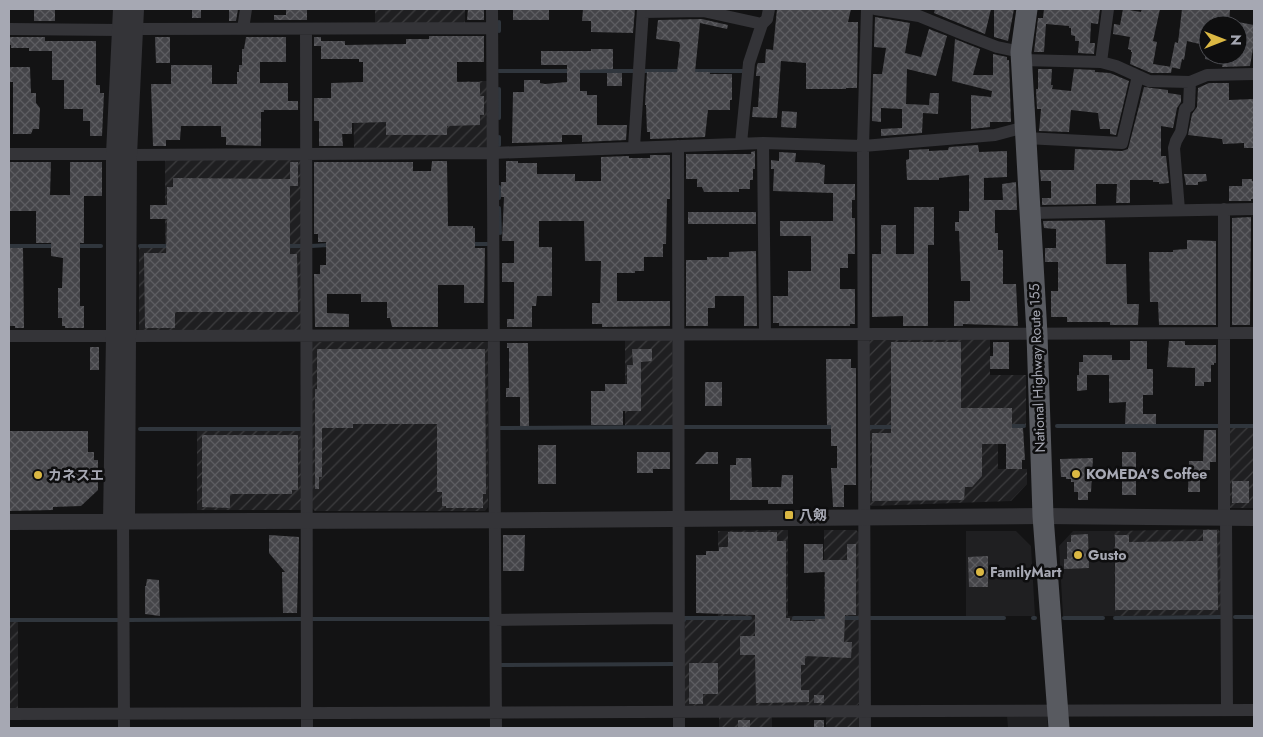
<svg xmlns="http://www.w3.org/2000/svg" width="1263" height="737" viewBox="0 0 1263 737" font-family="Jost,'Noto Sans JP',sans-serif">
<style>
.built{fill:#1f1f21}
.industrial{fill:url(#industrial-furrows)}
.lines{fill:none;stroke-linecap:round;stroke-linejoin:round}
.stream{stroke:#30363d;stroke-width:4}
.building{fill:url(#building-cross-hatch)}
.minor{stroke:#343438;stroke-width:12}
.tertiary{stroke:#343438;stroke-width:16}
.trunk{stroke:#585a60;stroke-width:21}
.poi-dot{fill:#dbb843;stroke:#0e0e0f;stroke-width:2}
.labels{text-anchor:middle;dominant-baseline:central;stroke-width:5;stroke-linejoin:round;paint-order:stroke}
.street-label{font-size:14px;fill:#a6a8b3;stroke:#0e0e0f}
.poi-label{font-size:14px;font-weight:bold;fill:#a6a8b3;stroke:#0e0e0f;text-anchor:start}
</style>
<defs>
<pattern id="industrial-furrows" width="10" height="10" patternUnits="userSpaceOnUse" patternTransform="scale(1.25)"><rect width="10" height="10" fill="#1f1f21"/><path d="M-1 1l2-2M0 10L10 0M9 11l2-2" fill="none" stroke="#3d3d3f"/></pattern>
<pattern id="building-cross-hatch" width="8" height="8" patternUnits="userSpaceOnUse" patternTransform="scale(1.25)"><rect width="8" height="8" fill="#454549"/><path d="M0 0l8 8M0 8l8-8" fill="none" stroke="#5d5d61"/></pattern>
</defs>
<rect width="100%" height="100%" fill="#131314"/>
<!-- built -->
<path class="built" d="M966 531H1016L1031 546 1035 616H966Z
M1073 531H1114L1115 616H1063L1059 546Z
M1047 715 1048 728H1008L1007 716Z"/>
<!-- industrial -->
<path class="industrial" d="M375 9H465V24L375 25Z
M487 81 488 148 354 149 353 82Z
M165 159H302V245H165Z
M139 247H302V331H139Z
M869 338H990V375H1026V425L869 426Z
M625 340H672L675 426H625Z
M311 342H488V507L485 511H315L311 507Z
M869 428H998V469H1027V484L1011 501 871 506 868 502Z
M1228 428H1254V508H1230Z
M197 431H303V510H197Z
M1218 529 1221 533V615L1115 616 1114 531Z
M788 530V616H824V530H856L860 534V703L855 707 683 706 685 619H718V531Z
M9 622H18V710H9Z
M826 715H860V728H826Z
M772 716V728H719V717Z"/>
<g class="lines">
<!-- stream -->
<path class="stream" d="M499 22V31
M499 71H633
M642 71H681
M691 71H744
M499 89V118
M499 137V145
M499 187V198
M499 208 500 233
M471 244H487
M9 246H54
M76 246H101
M140 246H170
M285 246H301
M311 246 329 245
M1009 426H1024
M1057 426H1220
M1229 426H1254
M684 427H834
M869 427H894
M500 428 673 427
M140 429H300
M1235 617H1254
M794 618H828
M840 618H858
M869 618H1004
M1033 618H1035
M1064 618H1103
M1115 618 1221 617
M312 619H489
M9 620H118
M128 620 302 619
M684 620V618H750
M501 665 674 664"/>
</g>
<!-- building -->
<path class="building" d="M34 9H55V21H34Z
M192 9H201V18H192Z
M229 9H238L236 21H229Z
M286 9H307V20H274V15H286Z
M468 9H484V20H467Z
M518 9H549V20H513V10H518Z
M583 9H635L633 33 591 32V21H582Z
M777 9H851L848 22H858L857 88H846V89H806V63L781 61 777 118 752 117 753 107H758L760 76H756L757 65 758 63H765L766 49 773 50Z
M935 9H991L985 34 934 13Z
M994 9H1014L1008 41 994 37Z
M1044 9H1100L1098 24 1091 23 1090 43H1095L1094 54 1078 53 1079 41H1075V36L1071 35V28H1069V26L1046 24 1044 52H1034L1038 18H1043Z
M1123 9 1141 12 1142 9H1160L1153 41 1157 42 1153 64 1172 67 1171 73H1151L1130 64 1132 52H1131V50L1128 49 1130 37 1113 34 1114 24 1120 25Z
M1182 9H1230L1229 25H1208V46L1187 41 1184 60 1182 59 1180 69 1170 67 1175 42 1178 43Z
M875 17 910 23 905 53 921 57 929 29 947 36 936 76 907 69 906 104 929 105 930 93H939L938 114 923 113 922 133 881 136V129L902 128V109L881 108V122L872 121 873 74H882L886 48 874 47Z
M702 19 728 25 727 29 700 23 695 72H710V74H732V100H730V110H708L705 137 650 139V132H647L646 105H645L647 72H677L680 45 679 42 656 39 658 20Z
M1238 22 1254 25V43L1250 66 1222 67 1223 63 1205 59V55H1238Z
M429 36H484V62H457V82H480V96H484V115H480V125L447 126V135H386V122L352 123V134H342L343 146H319V121H314V98H331V83L363 82V62H359V59H321V46H314V37H321V41H345V45L406 44V39H429Z
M9 37H45V41H96V85H100V93H104L102 136H90V121H83V109H64V80H52V51H29V48H11V45H9Z
M155 37H170V63H156Z
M246 37H286V62H260V83H288V101H298V110H264V112H261V146L226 145V137H221V126H181L180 140H166V146H153L151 84H171V65H212V84H237V72H239V65H242V49H244Z
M955 39 980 49 973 75H993V54L1007 57V60H1009L1011 122H990V127L971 129V95L991 97 992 91 952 81Z
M591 49H613V69L580 70V91H587V95H597V125H627L626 140 582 142V135H562V142L512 143 513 92H524V80H540V83L545 84 567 82V65H541V51H591Z
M9 67H30L31 93H36V103L40 108 39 129H33L31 134H13V82H9Z
M1038 69H1052L1051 85H1053L1052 89 1071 91 1074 69 1095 70V72L1110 73 1129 81 1116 135 1110 134V129H1100L1098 113 1071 110 1069 132 1039 131 1041 109H1037L1036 89H1038Z
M607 73H622V86H607Z
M1209 83H1229V100L1254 99V148H1244V143L1223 144 1222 139 1188 135 1192 114 1197 107 1198 88Z
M1144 87 1168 90V93L1181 95V102L1177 108 1173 128 1161 126V156H1166L1169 183 1159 184V182H1153V180H1130V203H1116L1117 184H1096V204L1042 205V198H1051V181H1041L1040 170H1074L1075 149 1122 151 1128 149Z
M782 111 797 112 796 128 781 127Z
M978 145 979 152 1007 151V177L984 178V200H1003L1002 184 1016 182 1017 210H995V233H998V250H1003V284H1016L1018 326 963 324V326H954V301H970V281H961L959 231H955V222H959V211H969V175L939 178V180H907L906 160 909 159V150L929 149V151L948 150 949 147Z
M755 151V169H753V180H750V189H739V192H704L702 187H697V179H686V154H751V152Z
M779 152 796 153 795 162 820 163V164L825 165 824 184H855V200H852V218H855V254H848V268H840V289H855V324H850V326H779V323H773V296H788V271H811V236H780V221H833V193L773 191 774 169H771V160L779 161Z
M650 155H670V199H667L666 244H663V257H644V271H635V273H617V301H670V326L602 327V324H592V303H600L601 261H585L584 221H539V247H552V296H537L536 306H532V327H507V319H514V282H502V263H514V241H502L504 197H501V182H506V161H518V163H537V174H575V181H601V157L629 156V158H650Z
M432 161H447L448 226H473V228H475V248H485L484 303H464V285H438V327H392L390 318H387V302H361V294H327V313L349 314V327H315L314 274H320V265H326V242H318V234H314V162H413V171H431Z
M9 162H51L50 195H70V162H102V196H84V243H80V306H84V328H65V326H62V318H58V288H62L63 258 51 256V243H36V211H9Z
M290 162H298V186H290V254H297L298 312H175V328H145L144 253H166L167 219H150V205H167V187H173V178L290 179Z
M1184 174H1206L1207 181 1198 182V185H1186Z
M1242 179H1252V181H1254V199H1251V201H1229V186H1242Z
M914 207H934V245H928V326H903V316L872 317V254H881V225H896V254H914Z
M688 212H756V224H688Z
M1251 217 1250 325H1232V218Z
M1105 220 1106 264H1126L1127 304H1139L1138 325H1110V322H1067V317H1051V291H1058V262H1045V248H1056V229L1044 228 1043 221Z
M1187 240 1216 241V325H1159L1158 302H1150L1149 252H1173V250L1187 249Z
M9 248H23L24 328H15V326H9Z
M756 251 757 326H744V296H715V308H708V326H686V260H707V257H729V252Z
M1130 341H1147V369H1153V395H1143V414H1156V424H1125L1126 402 1109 403V375H1079V362H1083V355H1112V360H1130Z
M1169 341H1185V345H1216V363H1214V365H1211V382H1204V386H1195V368L1167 367Z
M891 342H961V408H1012V428H1023L1025 460H1022V469H1006V444H982V476L972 487H965L964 500 872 501V433H891Z
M993 342H1009V369H990V356H993Z
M507 343H528L529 426H520V397H506V388H509V348H507Z
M90 347H99V370H90Z
M317 349H485L486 494H483V508H446V506H442V492H437V424H353V428H322V477H319V489H315V389H317Z
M632 349H652V361L641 362V411H623V425H591V391H605V384H627V365H633Z
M826 359H851V368H856V485H844V507H833L831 468H837V446H831V425H827Z
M1077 375H1087V390L1077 391Z
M705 382H722V406H705Z
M1204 430H1216V462H1210V470H1200V492H1188L1189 461H1203Z
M9 431H88V452H94V460H98V490L81 506 53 507V510L9 511Z
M202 435H298V490H292V494H230V508L202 507Z
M538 445H556V484H538Z
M637 452H670V469H653V473H637Z
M706 452H718V464H695Z
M1122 452H1136V495H1122Z
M736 458H751L752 487H781L782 475H793V504H768V500H730V465H736Z
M1093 458 1091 492H1088V500H1078V492H1074V482H1071V479H1066V477H1061L1060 459Z
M1232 481H1249V503H1232Z
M1203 530H1217L1218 610H1115V535H1129V542L1203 541Z
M728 532H777V541H786V618H790V621H815V619H825V572L804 573V544H823V560H847V544H856V615H845L844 642H852L851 658 805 656V665H801V690H809V702L756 703 755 655H740V636H755V615L696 613V555H706V551H719V547H728Z
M1088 534 1089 568 1064 569V559H1067V542H1071V535Z
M269 535 299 537 297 613H283L282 572H285L269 553Z
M503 535H525L524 571H503Z
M988 556V587H969L968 557Z
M147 579 159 580 160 616 145 614V586H146Z
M689 663H718V694H703V704H689Z
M814 695H824V703H814Z
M738 720H750V728H738Z
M814 720H824V728H814Z"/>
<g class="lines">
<!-- minor -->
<path class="minor" d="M492 9 496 728
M875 9 919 16 968 36 997 47 1021 52
M643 12 703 11 762 24
M9 29 119 30
M134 29 492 28
M243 29 246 9
M306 29 307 728
M1022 60 1101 62 1116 66 1149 81 1190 82 1207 75 1254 74
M1101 62 1108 9
M1026 138 1122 143 1138 76
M741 143 749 63 762 24 767 19 769 9
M763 143 765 334
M678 146 679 728
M634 147 643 9
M9 154H114
M129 155 492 153 763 143 863 146 995 135 1025 127
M1224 209V518
M1179 210 1174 148 1176 141 1181 132 1185 109 1189 106 1190 82
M1030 213 1254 209
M9 336H114
M128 336 1254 333
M1226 518 1227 710
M123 520 124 728
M495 620 679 618
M9 714 1254 710
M865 728 863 146 867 9"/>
<!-- tertiary -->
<path class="tertiary" d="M111 521 114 336V154L121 9
M127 521 129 155 136 9
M9 522 546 520 1043 516 1254 518"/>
<!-- trunk -->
<path class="trunk" d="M1027 9 1021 52 1037 334 1043 516 1059 728"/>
</g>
<!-- markers -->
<g class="poi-dot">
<circle cx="1076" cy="474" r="5"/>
<circle cx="38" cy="475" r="5"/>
<rect x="784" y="510" width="10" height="10" rx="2.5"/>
<circle cx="1078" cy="555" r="5"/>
<circle cx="980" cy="572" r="5"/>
</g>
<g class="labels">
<!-- street labels -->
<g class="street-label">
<text transform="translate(1037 368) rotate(-92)">National Highway Route 155</text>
</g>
<!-- poi labels -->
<g class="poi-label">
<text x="1086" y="474">KOMEDA'S Coffee</text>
<text x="48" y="475">カネスエ</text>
<text x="799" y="515">八剱</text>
<text x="1088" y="555">Gusto</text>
<text x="990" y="572">FamilyMart</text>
</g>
</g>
<!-- border -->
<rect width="1263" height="737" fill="none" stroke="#a6a8b3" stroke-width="20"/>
<!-- north arrow -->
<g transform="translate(1223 40) rotate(90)"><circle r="24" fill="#0e0e0f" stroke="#4b4c51"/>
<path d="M0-4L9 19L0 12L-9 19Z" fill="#dbb843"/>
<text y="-8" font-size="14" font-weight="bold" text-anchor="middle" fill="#a6a8b3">N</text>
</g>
</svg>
